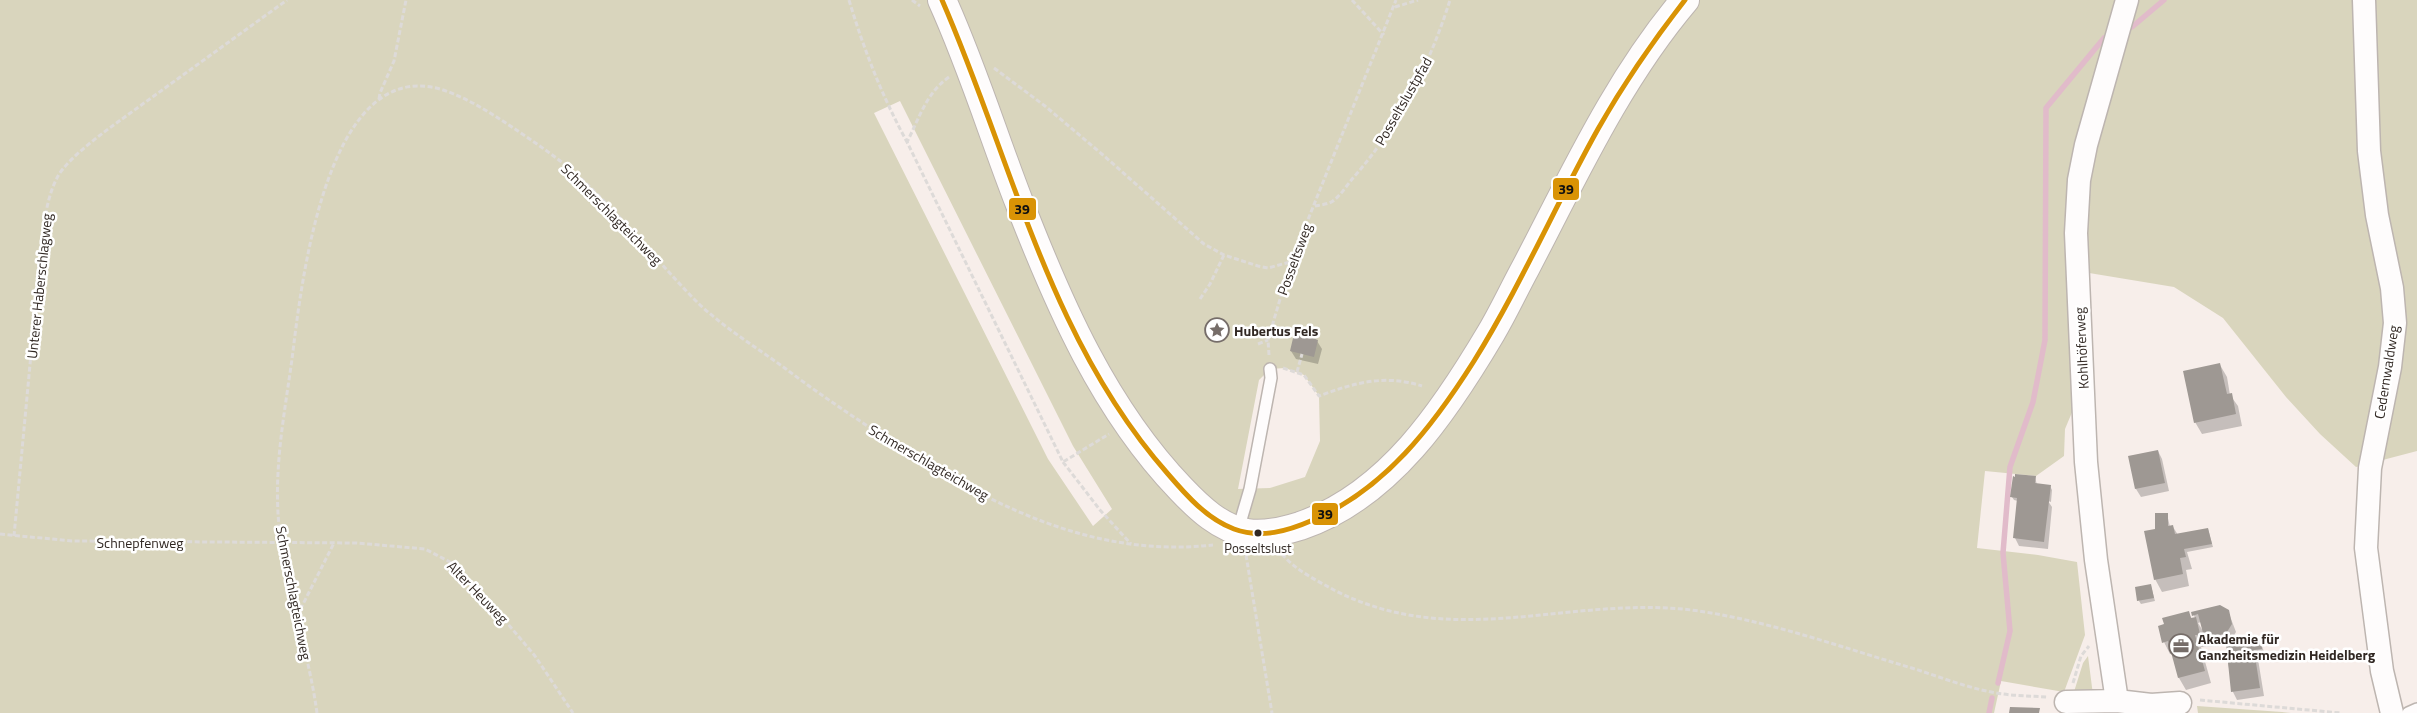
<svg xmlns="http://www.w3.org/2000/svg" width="2417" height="713" viewBox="0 0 2417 713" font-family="'Titillium Web',sans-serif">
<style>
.green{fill:#d9d5bd;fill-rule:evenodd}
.shadow{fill:#0003;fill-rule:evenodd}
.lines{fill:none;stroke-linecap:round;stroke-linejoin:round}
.stream{stroke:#e1bbca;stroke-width:5.5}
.building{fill:#9e9893}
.service-casing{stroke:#bdb5b0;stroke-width:14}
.minor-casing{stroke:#bdb5b0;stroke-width:25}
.tertiary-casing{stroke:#bdb5b0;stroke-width:30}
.path{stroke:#dddad8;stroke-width:3;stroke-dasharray:5 2.5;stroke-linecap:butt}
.service{stroke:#fefcfc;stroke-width:11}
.minor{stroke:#fefcfc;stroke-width:22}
.tertiary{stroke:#fefcfc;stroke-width:28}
.bus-1-casing{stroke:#fff;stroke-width:9}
.bus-1{stroke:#d99305;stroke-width:5}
.bus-dot{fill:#312823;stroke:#fff;stroke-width:2}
.labels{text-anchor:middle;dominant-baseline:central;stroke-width:5;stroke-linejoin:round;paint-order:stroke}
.bus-label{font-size:13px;fill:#312823;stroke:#fff}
.street-label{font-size:14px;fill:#312823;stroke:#fff}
.poi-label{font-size:14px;font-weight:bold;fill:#312823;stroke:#fff;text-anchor:start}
.line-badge{stroke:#fff;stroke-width:2}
.pale-badge-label{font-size:14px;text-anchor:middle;font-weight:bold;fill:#111}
</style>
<rect width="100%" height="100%" fill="#f7eeea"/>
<!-- green -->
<path class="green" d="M0 0H2417V451L2356 467 2320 434 2286 397 2223 318 2174 287 2071 270 2073 410 2065 429 2064 456 2036 476 1985 471 1977 548 2038 555 2077 562 2085 635 2064 692 2001 681 1994 713H0ZM900 101 1073 446 1112 509 1093 526 1048 459 874 113ZM1285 368 1304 375 1319 396 1320 441 1305 477 1270 488 1238 489 1259 380 1270 369Z
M2088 656 2093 695H2073L2083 663Z
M2197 706 2282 712 2291 713H2198Z"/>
<!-- shadow -->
<path class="shadow" d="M1312 333 1322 349 1318 364 1296 359 1291 351 1303 337Z
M2220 365 2227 377 2230 395 2238 406 2242 426 2202 434 2195 422Z
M2158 451 2162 459 2169 491 2141 497 2136 489 2130 457Z
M2035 477 2037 485 2050 486 2052 490 2051 502 2048 501 2052 507 2048 549 2019 546 2015 538 2018 501 2014 500 2012 497Z
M2167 514 2170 527H2173L2178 535 2208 529 2213 547 2187 552 2192 569 2186 570 2189 586 2162 592 2155 579 2157 530Z
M2151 586 2155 601 2141 604 2139 601Z
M2228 611 2236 632 2231 640 2223 642 2221 646 2201 647 2211 683 2186 690 2179 678 2173 654H2170L2164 642 2188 612 2192 619 2195 618 2193 613ZM2201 622 2203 631 2198 623Z
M2260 640 2264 652 2255 654 2258 659 2264 696 2237 700 2233 692 2227 656Z"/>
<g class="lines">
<!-- stream -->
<path class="stream" d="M2132 27 2164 0
M1998 683 2010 631 2003 553 2010 467 2033 402 2045 340 2046 108 2104 38
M1989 713 1992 698"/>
</g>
<!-- building -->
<path class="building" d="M1304 330 1313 332 1311 338 1318 340 1314 357 1290 351 1294 334 1302 336Z
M2220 363 2227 394 2232 393 2236 414 2194 423 2183 371Z
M2158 450 2165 483 2135 489 2128 456Z
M2015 474 2036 476 2035 483 2051 485 2044 542 2013 538 2017 498 2010 497 2013 476 2015 477Z
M2155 513H2168V526L2173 525 2175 534 2208 528 2212 544 2184 549 2186 557 2180 558 2183 574 2154 580 2144 531 2155 529Z
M2151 584 2154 598 2137 601 2135 587Z
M2220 605 2229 610 2232 624 2227 632 2208 640 2204 638 2198 639 2197 635H2195L2205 671 2178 678 2168 641 2162 643 2158 626 2164 624 2162 618 2189 611 2191 618 2196 617 2200 634 2203 633 2198 614 2192 616 2191 612Z
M2261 639 2262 649 2254 650 2260 688 2231 692 2226 643Z
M2010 707 2040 708 2039 713H2009Z"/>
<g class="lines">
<!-- service casing -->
<g class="service-casing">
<path id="service" d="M1238 530 1250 489 1271 378 1270 369
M2408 713 2417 709"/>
</g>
<!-- minor casing -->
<g class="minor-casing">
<path id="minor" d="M2364 0 2369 151 2377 215 2392 288 2395 323 2390 367 2370 468 2366 548 2382 671 2392 713
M2117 701 2096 560 2086 462 2076 233 2079 180 2086 145 2127 0
M2066 702 2117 701 2151 705 2180 703"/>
</g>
<!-- tertiary casing -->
<g class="tertiary-casing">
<path id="tertiary" d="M942 0C972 66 993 135 1019 202 1059 305 1104 409 1181 489 1199 508 1220 528 1247 533 1265 536 1284 531 1300 526 1389 496 1446 409 1491 333 1504 311 1514 289 1526 267 1574 175 1618 79 1685 0"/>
</g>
<!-- path -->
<path class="path" d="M849 0C864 50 882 96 907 142
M912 0 920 6
M1352 0 1384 35
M1395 7 1418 0
M994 68 1045 106 1103 155 1204 244 1224 255 1258 266 1268 268 1290 262
M949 77C926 93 919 119 907 142L1063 462 1109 434
M379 99 380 93 394 61 406 0
M1315 206C1320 205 1329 204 1333 201 1341 195 1347 185 1353 178 1398 127 1430 64 1450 0
M1200 299 1210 284 1224 255
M1258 344 1268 340
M1269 355 1268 340 1291 262 1396 0
M1283 368 1304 375 1319 396C1354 383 1384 374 1422 386
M1297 372 1302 354
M1063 462 1100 510 1131 544
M0 534 72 541 357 543 425 549 452 563 492 605 535 656 573 713
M14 536 42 236C45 217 48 194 58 176 69 157 104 132 122 119L287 0
M1282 554C1295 570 1316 580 1334 590 1457 653 1572 593 1699 611 1772 622 1844 648 1915 669 1943 678 1973 690 2003 694 2017 696 2032 696 2047 697
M1246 555 1272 713
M297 616 334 543
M2073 683 2081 656 2089 646
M2200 700 2341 713
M317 713C308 646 282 581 278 513 275 461 285 410 292 359 301 287 325 57 440 89 466 97 489 112 512 127 534 142 557 157 577 175 620 214 655 259 695 300 721 326 756 347 786 369 823 397 861 422 900 447 997 508 1096 558 1213 545"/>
<!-- service -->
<use href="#service" class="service"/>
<!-- minor -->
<use href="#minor" class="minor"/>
<!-- tertiary -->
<use href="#tertiary" class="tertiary"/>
<!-- bus-1 casing -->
<g class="bus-1-casing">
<path id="bus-1" d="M942 0C1012 160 1049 340 1168 474 1186 495 1207 519 1234 529 1261 539 1288 531 1313 520 1385 489 1433 426 1474 361 1520 287 1555 206 1598 129 1624 83 1653 41 1685 0"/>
</g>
<!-- bus-1 -->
<use href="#bus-1" class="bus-1"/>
</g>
<!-- icons -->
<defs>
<g id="sight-ring" transform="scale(1.25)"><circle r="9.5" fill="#fff" stroke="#766d69" stroke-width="1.5"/><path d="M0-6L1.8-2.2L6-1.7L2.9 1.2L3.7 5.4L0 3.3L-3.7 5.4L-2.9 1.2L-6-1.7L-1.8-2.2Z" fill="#766d69"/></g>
<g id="office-ring" transform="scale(1.25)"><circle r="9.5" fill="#fff" stroke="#766d69" stroke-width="1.5"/><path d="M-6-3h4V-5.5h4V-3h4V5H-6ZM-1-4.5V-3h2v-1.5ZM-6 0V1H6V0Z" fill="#766d69"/></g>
</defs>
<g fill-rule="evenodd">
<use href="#sight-ring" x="1217" y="330"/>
<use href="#office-ring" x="2181" y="646"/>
</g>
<!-- markers -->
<circle class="bus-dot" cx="1258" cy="533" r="4.5"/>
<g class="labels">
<!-- bus labels -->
<g class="bus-label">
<text x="1258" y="548">Posseltslust</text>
</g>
<!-- street labels -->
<g class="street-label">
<text transform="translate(1403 101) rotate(-60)">Posseltslustpfad</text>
<text transform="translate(612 214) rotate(45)">Schmerschlagteichweg</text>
<text transform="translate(1294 259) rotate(-70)">Posseltsweg</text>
<text transform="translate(39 286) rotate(-84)">Unterer Haberschlagweg</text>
<text transform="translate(2081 348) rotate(-93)">Kohlhöferweg</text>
<text transform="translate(2386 372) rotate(-81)">Cedernwaldweg</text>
<text transform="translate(929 462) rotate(30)">Schmerschlagteichweg</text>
<text x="140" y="542">Schnepfenweg</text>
<text transform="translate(478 592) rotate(46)">Alter Heuweg</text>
<text transform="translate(294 593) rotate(79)">Schmerschlagteichweg</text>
</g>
<!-- poi labels -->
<g class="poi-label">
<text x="1234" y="330">Hubertus Fels</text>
<text x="2198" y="638">Akademie für<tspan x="2198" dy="16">Ganzheitsmedizin Heidelberg</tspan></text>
</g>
</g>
<g class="line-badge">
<rect x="1552" y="177" width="28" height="24" rx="5" fill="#d99305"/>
<rect x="1008" y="197" width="29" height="24" rx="5" fill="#d99305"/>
<rect x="1311" y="502" width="28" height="24" rx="5" fill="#d99305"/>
</g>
<g class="pale-badge-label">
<text x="1566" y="194">39</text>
<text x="1022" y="214">39</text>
<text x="1325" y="519">39</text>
</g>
</svg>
